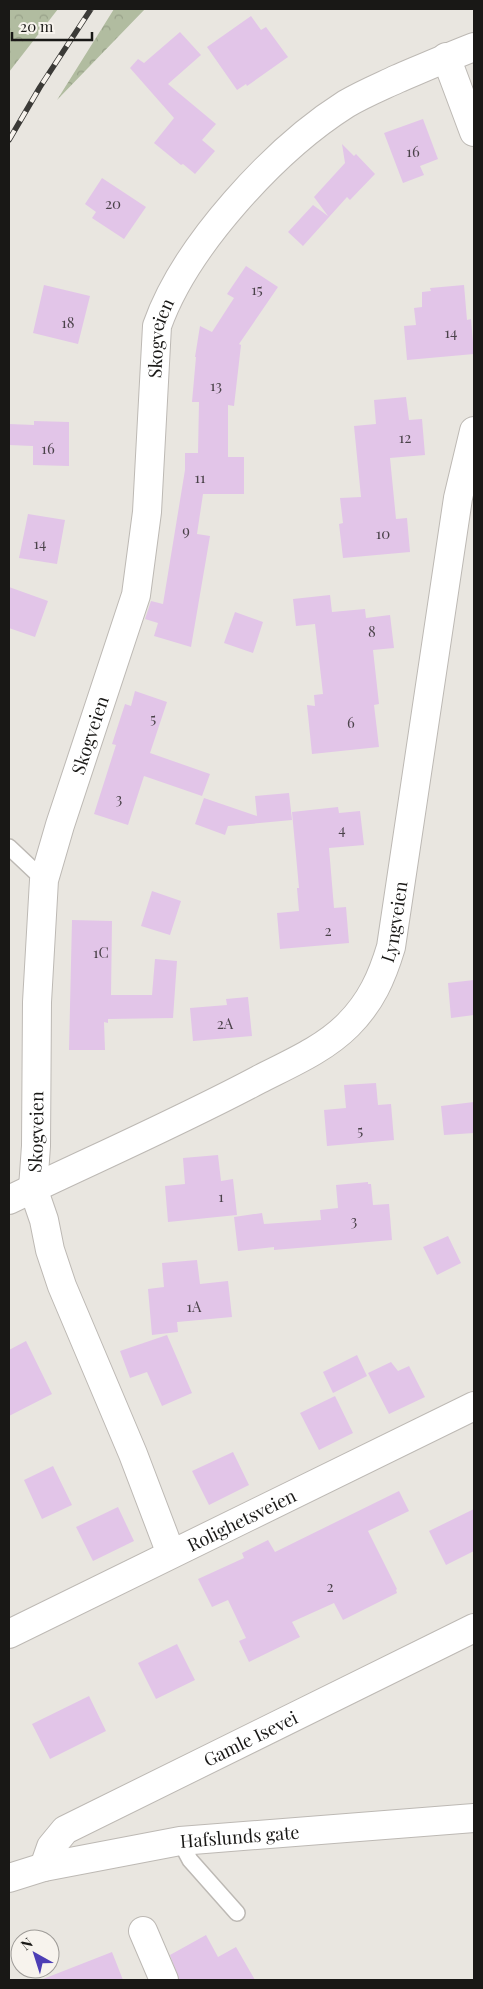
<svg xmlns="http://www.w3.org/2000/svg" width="483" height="1989" viewBox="0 0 483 1989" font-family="'Playfair Display',serif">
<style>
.forest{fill:url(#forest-crowns)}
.building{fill:#e2c5e8}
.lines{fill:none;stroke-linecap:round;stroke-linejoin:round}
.lane-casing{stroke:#bdb9b4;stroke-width:18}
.street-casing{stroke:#bdb9b4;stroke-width:30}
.highway-casing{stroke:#bdb9b4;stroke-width:30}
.lane{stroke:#fff;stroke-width:15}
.street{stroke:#fff;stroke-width:28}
.highway{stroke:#fff;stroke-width:28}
.rail-casing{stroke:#3b3a37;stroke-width:5.5}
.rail{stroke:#f7f3ed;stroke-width:4;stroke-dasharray:11;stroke-linecap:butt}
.labels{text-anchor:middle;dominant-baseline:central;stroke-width:4;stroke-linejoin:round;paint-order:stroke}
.number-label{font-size:15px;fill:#4b434a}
.street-label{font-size:18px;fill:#191816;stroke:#f7f3ed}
</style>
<defs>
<pattern id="forest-crowns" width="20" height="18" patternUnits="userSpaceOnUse" patternTransform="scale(1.25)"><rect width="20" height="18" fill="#b1bca0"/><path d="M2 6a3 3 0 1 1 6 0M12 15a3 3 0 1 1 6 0" fill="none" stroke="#98a189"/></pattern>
</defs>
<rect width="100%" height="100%" fill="#e9e6e0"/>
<!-- forest -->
<path class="forest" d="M9 9H58L9 72Z
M114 9H145L57 100Z"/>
<!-- building -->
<path class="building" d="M251 16 261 30 266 27 288 57 247 86 246 84 237 90 207 47Z
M180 32 201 55 168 84 216 124 202 140 215 151 195 174 183 164 181 165 154 143 174 118 130 68 138 59 144 63Z
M423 119 438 159 420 166 424 175 403 183 384 133Z
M342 144 354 156 356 154 375 174 350 200 347 197 303 246 288 232 313 205 328 216 314 197 345 163Z
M102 178 146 207 124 239 92 218 96 212 85 204Z
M246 266 278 287 239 344 241 345 234 406 228 405V457H244V494H203L197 534 210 536 191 647 154 636 158 623 145 619 151 601 163 604 185 470V453H198L199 402H192L196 357H195L200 326 212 332 234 298 227 294Z
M44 285 90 296 78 344 33 333Z
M464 285 467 320 471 319 474 354 407 360 404 326 416 325 414 308 422 307V292L431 291 430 288Z
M406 397 409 420 422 419 425 455 390 458 396 519 407 518 410 552 343 558 339 524 343 523 340 498 361 497 354 426 376 424 374 400Z
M34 421 69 422V466L33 465V446L9 445V424L34 425Z
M28 514 65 520 57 564 19 558Z
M9 587 48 601 35 637 9 628Z
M330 595 332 612 365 609 366 618 390 615 394 648 373 650 379 704 374 705 379 747 312 754 307 705 315 706 314 695 323 694 315 624 296 626 293 599Z
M235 612 263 622 253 653 224 643Z
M135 691 167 702 150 753 210 774 202 796 144 776 128 825 94 814 116 745 112 744 125 704 131 706Z
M289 793 292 820 228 826 225 835 195 824 204 798 257 816 255 796Z
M338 807 339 813 360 811 364 845 329 848 334 908 346 907 349 943 280 949 277 913 299 911 297 888H299L292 812Z
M152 891 181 901 170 935 141 926Z
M72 920 112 921 111 995H152L155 959 177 961 173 1018 108 1019V1023L104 1022 105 1050H69Z
M474 980V1015L451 1018 448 983Z
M248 997 252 1036 193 1041 190 1008 227 1005 226 999Z
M376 1083 378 1105 391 1104 394 1140 327 1146 324 1110 346 1108 344 1085Z
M474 1102V1133L444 1135 441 1106Z
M218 1155 221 1181 233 1179 237 1215 168 1222 165 1186 185 1184 183 1158Z
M368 1182V1184H371L373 1205 389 1204 392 1240 274 1250V1247L238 1251 234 1217 262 1213 264 1224 321 1220 320 1210 338 1208 336 1185Z
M448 1236 461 1263 437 1275 423 1247Z
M197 1260 200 1284 228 1281 232 1317 177 1322 178 1332 152 1335 148 1289 164 1287 162 1263Z
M167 1335 192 1393 162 1406 147 1372 130 1378 120 1351Z
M26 1341 52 1394 9 1416V1350Z
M357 1355 367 1376 333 1393 323 1372Z
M391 1362 398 1371 409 1366 425 1397 389 1414 368 1373Z
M335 1396 353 1433 319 1450 300 1413Z
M233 1452 249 1485 209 1505 192 1471Z
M53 1466 72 1505 42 1519 24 1480Z
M399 1491 409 1511 368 1531 397 1589 396 1590 397 1593 343 1620 334 1603 292 1622 300 1637 249 1662 239 1641 246 1638 228 1600 212 1607 198 1579 244 1558 242 1553 268 1540 275 1552Z
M118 1507 134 1541 93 1561 76 1527Z
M474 1509V1551L446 1565 429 1531Z
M177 1644 195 1680 156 1699 138 1663Z
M89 1696 106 1731 50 1759 32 1724Z
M206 1935 218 1957 236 1947 255 1980H179L170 1955Z
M112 1952 123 1980H43V1979Z"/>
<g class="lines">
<!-- lane casing -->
<g class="lane-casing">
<path id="lane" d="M9 847 44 880
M180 1841 190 1860 237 1913"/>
</g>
<!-- street casing -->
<g class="street-casing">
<g id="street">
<path d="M446 57 474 132"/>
<path id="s1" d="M9 1200C92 1160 177 1123 258 1080 289 1064 323 1050 348 1025 371 1002 382 977 391 947L458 498 474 431"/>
<path id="s2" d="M171 1554 133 1454 62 1286 50 1250 44 1220 33 1188 36 1146 37 1002 44 880 60 825 136 595 147 512 157 326C185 246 275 149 346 104 363 94 380 87 397 79 423 68 448 57 474 47"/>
<path id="s3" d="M9 1634 474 1406"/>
<path id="s4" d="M44 1867 51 1847 65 1830 474 1628"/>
<path d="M143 1931 164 1980"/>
</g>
</g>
<!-- highway casing -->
<g class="highway-casing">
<g id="highway">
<path id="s5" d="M9 1878 44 1867 180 1841 474 1818"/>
</g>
</g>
<!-- lane -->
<use href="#lane" class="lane"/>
<!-- street -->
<use href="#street" class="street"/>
<!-- highway -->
<use href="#highway" class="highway"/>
<!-- rail casing -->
<g class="rail-casing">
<path id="rail" d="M9 140 40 87 91 9"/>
</g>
<!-- rail -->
<use href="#rail" class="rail"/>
</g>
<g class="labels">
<!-- number labels -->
<g class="number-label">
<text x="413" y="151">16</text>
<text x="113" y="203">20</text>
<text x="257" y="289">15</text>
<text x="68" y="322">18</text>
<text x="451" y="332">14</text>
<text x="216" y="385">13</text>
<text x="405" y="437">12</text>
<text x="48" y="448">16</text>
<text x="200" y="477">11</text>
<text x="186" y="530">9</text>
<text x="383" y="533">10</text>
<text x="40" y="543">14</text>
<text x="372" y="631">8</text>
<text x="153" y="718">5</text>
<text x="351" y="722">6</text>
<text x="119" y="798">3</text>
<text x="342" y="829">4</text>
<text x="328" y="930">2</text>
<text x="101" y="952">1C</text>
<text x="225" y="1023">2A</text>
<text x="360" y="1130">5</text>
<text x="221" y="1196">1</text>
<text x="354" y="1220">3</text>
<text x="194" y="1306">1A</text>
<text x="330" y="1586">2</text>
</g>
<!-- street labels -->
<g class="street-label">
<text stroke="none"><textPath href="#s2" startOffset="1258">Skogveien</textPath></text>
<text stroke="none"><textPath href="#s2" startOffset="852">Skogveien</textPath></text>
<text stroke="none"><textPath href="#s1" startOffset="498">Lyngveien</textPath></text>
<text stroke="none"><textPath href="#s2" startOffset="448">Skogveien</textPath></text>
<text stroke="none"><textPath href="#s3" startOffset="259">Rolighetsveien</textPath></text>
<text stroke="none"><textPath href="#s4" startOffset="250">Gamle Isevei</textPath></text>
<text stroke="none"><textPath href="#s5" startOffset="235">Hafslunds gate</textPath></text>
</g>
</g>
<!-- border -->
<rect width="483" height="1989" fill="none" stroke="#191816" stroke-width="20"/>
<!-- north arrow -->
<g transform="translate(35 1954) rotate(321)"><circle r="24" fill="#f7f3ed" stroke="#9e9b97"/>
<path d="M0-4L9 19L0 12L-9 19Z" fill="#4d3eb5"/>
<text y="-8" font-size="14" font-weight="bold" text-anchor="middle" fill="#191816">N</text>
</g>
<!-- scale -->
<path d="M12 32v8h80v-8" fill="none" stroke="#191816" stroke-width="2.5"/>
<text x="20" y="32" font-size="15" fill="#191816" stroke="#f7f3ed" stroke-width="4" paint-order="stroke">20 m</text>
</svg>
